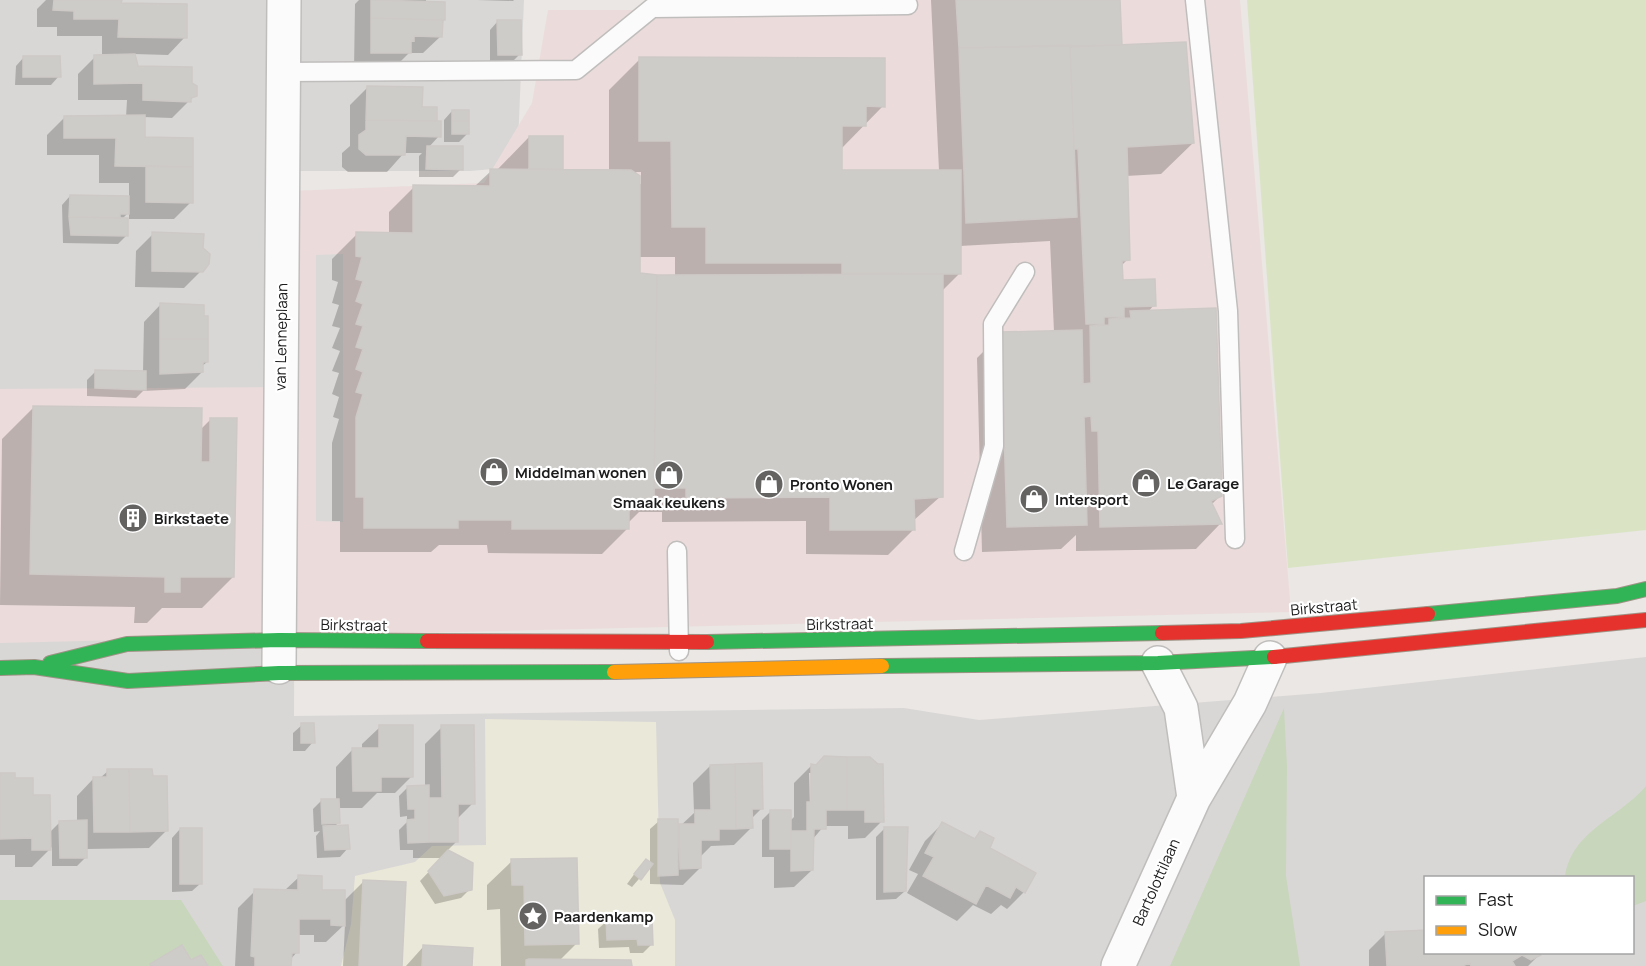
<svg xmlns="http://www.w3.org/2000/svg" width="1646" height="966" viewBox="0 0 1646 966" font-family="Manrope,sans-serif">
<style>
.residential{fill:#d9d7d6;fill-rule:evenodd}
.commercial{fill:#ebdcdb}
.farmland{fill:#eae8d8}
.grass{fill:#dae4c5}
.forest{fill:#c8d6bc}
.parking{fill:#dad9d8}
.shadow{fill:#0003;fill-rule:evenodd}
.building{fill:#ceccc9;stroke:#cdc9c6;stroke-width:1.5}
.lines{fill:none;stroke-linecap:round;stroke-linejoin:round}
.lane-casing{stroke:#c0bebd;stroke-width:21}
.street-casing{stroke:#c0bebd;stroke-width:36}
.fast-casing{stroke:#9e9284;stroke-width:16}
.slow-casing{stroke:#9e9284;stroke-width:16}
.jam-casing{stroke:#9e9284;stroke-width:16}
.lane{stroke:#fcfbfb;stroke-width:18}
.street{stroke:#fcfbfb;stroke-width:33}
.fast{stroke:#30b455;stroke-width:14}
.slow{stroke:#ff9f0a;stroke-width:14}
.jam{stroke:#e5322d;stroke-width:14}
.labels{text-anchor:middle;dominant-baseline:central;stroke-width:4.5;stroke-linejoin:round;paint-order:stroke}
.street-label{font-size:15px;fill:#1c1c1c;stroke:#fff}
.poi-label{font-size:15px;font-weight:bold;fill:#1c1c1c;stroke:#fff;text-anchor:start}
</style>
<rect width="100%" height="100%" fill="#eae7e4"/>
<!-- residential -->
<path class="residential" d="M0 0H524L517 167 470 171H296L294 716 904 708 979 720 1321 693 1646 657V966H0ZM1426 878H1632V952H1426Z"/>
<!-- commercial -->
<path class="commercial" d="M653 0H1240L1291 612 0 643V389L288 387 290 191 484 183 532 103 548 10H653Z"/>
<!-- farmland -->
<path class="farmland" d="M485 719 656 722 660 883 675 920V966H341L351 924 355 876 415 862 432 846 486 845Z"/>
<!-- grass -->
<path class="grass" d="M1247 0H1646V530L1288 568Z"/>
<!-- forest -->
<path class="forest" d="M1284 708 1287 766 1286 876 1300 966H1170Z
M1646 786V901L1633 906 1632 878 1565 877C1571 831 1619 818 1646 786Z
M0 900H181L223 966H0Z"/>
<!-- parking -->
<path class="parking" d="M343 254V522L316 521V255Z"/>
<!-- shadow -->
<path class="shadow" d="M46 0H120V5L185 37 168 55 134 54 137 67 190 84 195 95 172 118 143 117V139L191 202 174 219H129V212L122 219 126 236 118 244 63 243 62 205 70 196 129 197V183H99V155H47V135L65 117H126L127 100H78V74L95 57H102V36H57V27H37V9Z
M359 0H426V3L443 4 441 36 423 53H409L392 70H354L355 4Z
M477 0H514L513 1Z
M931 0H1119L1121 46 1193 143 1161 174 1126 176 1128 259 1120 267 1121 282 1154 305 1148 312 1221 495 1211 505 1220 524 1196 549 1076 551V535L1061 549 982 552 977 358 1002 333 1054 332 1050 241 960 246V273L941 292V496L913 521V530L888 555 806 554V521L662 522V512H639L627 524V529L602 554 488 553 487 545H439L431 552H340V521H332V443L339 419 333 417 339 397 332 394 339 373 332 371 340 351 332 348 340 328 332 326 339 305 332 303 338 282 332 280V259L357 234H389V212L414 187H474L491 171H496L529 137 562 169 559 171H609V90L640 59 883 106 841 149V171H939ZM636 172H641V184H640ZM639 257H675V275H639Z
M498 21 520 54 512 62H490V30Z
M24 57 59 76 51 85H15L16 66Z
M367 88 421 108 436 109 439 136 428 148 461 169 453 177H419V156L422 153H404L387 172H348L342 167V153L350 146V105Z
M452 111 468 133 459 142H444V120Z
M153 234 202 249V270L184 288 135 287 136 251Z
M161 304 207 362 202 366V372L185 389 143 391 136 398 87 396V380L95 372H143L144 322Z
M33 408 200 430 211 419 233 577 202 608H162L147 623H134L135 607 0 605 2 439Z
M302 725 313 742 305 751H293V733Z
M380 727 412 776 395 793H377L362 808H338L339 822 334 827 348 848 340 857 317 858 316 836 320 831 314 832 313 809 321 801 336 800V767L353 749H362V744Z
M442 727 473 803 457 819V841L447 851 472 864 470 889 461 898 435 904 420 881 442 858H413V850H400L399 830 407 822V816L400 817 399 796 408 787H425V744Z
M710 766 761 809 751 819V828L734 845 711 846 700 857V868L683 885 650 884V866L632 887 627 884 638 869 650 864V829L659 821 677 829 694 813 693 783Z
M811 766 882 821 865 838 848 839V826H824L812 840V870L794 887 774 888V857H762V820L771 811 789 822 794 817V783ZM809 773H812L813 810H810Z
M108 771 166 831 149 848 86 849V857L77 866H52V847L32 867H15V855H0V775L14 779 31 796 49 833 60 822H77V796L94 778H100Z
M943 823 973 840 980 832 988 849 1024 892 1007 909 1001 905 991 914 973 905 957 921 907 893 918 874 909 870 925 841Z
M885 828 905 891 896 899 876 900V837Z
M180 829 201 883 192 891 172 892V838Z
M512 861 577 943 558 962 630 966H501L500 909 487 910V885Z
M299 877 321 891 344 901 363 882 401 966H343L345 924 326 942H314V935H298L297 952 290 960V966H235L238 908 255 891H284Z
M607 921 651 945 643 953H630L629 947 599 948 598 929Z
M1386 933 1426 952 1540 954 1528 966H1369V950Z
M423 947 471 966H406Z"/>
<!-- building -->
<path class="building" d="M54 0H122L121 3 187 4V38L118 37 119 19H74V11L53 10Z
M371 0 445 2V20L371 18Z
M956 0H1120L1122 45 959 48Z
M371 18 443 20 442 37 414 36V41L411 40V53H371Z
M497 20H521L522 55H498Z
M1186 42 1194 143 1127 147 1130 260 1122 261 1123 280 1155 279 1156 306 1124 307V317H1104V324H1086L1078 149H1074L1070 47Z
M1070 45 1077 217 966 223 959 48Z
M135 54 138 66 192 67V83L197 86V96L191 98V102L143 100V83L94 84V55Z
M23 56H60L61 77H23Z
M639 57 885 58V107L866 106V126H842V170H961V274L842 273V263H706V227H672L671 141H639Z
M367 86 423 87 422 107H437V121L366 120Z
M452 110H469V121H452Z
M145 115V137L193 138V167L115 166 116 138H64V116Z
M366 120 441 121V137L406 136 405 155H366L359 149V135L366 130Z
M452 121H469V134H452Z
M529 136H563V169H529Z
M427 146H463V170L426 169Z
M146 166 193 167V203L146 202Z
M490 169 631 170 640 176V273L657 275 654 499H629V529H512V520H458V528H364V497H356V417L363 394 356 392 363 372 356 369 363 349 356 347 363 326 356 324 363 304 356 301 363 281 356 279 362 257 356 256V232L413 233V185L490 186Z
M70 195 129 196V214H120V218L69 217Z
M69 217 128 218V236L71 235Z
M152 232 204 234 203 248 210 254 209 264 203 272 152 271Z
M943 274V497L914 499 915 530H830V497L686 498V488H654L657 275Z
M160 303 204 305V316H208V339H160Z
M1216 308 1222 496 1211 501 1222 524 1100 527 1098 431H1092L1091 416 1084 417 1087 525 1007 527 1001 332 1082 330 1083 384 1091 383 1090 326 1109 325V319L1131 318 1130 311Z
M160 339H208V362H203V372L160 374Z
M95 370 146 371V390L95 388Z
M33 406 202 408 201 462H210V418H237L234 577H180V592H165V577L30 574Z
M301 723H314L315 743H301Z
M379 725H413V777H381V791H353L352 748H379Z
M441 725H474L475 804H458V842H429V798H442Z
M824 756 847 757V810H826V829H814L813 870 791 871V831H807V802H811V764L816 765Z
M847 757H870L878 764H883L884 822H865V810H847Z
M762 763 763 809H752L753 828 736 829 735 764Z
M735 764 736 829H719V840H701V868L680 869 679 824H695V810H711L710 765Z
M107 769H129L130 832H94L93 777H107Z
M129 769H152L153 776H167L168 831 130 832Z
M0 773H15V778H33V795H50L51 850H32V838L0 839Z
M429 785V842L408 843 407 820 415 819V809H408L407 786Z
M321 799H339L340 823 322 824Z
M770 810H791V849H770Z
M658 819H678V875L658 876Z
M87 820V858H60L59 821Z
M942 822 975 839 980 831 994 838 990 848 1036 873 1025 893 1016 887 1010 898 986 885 976 904 923 876 934 857 925 853Z
M348 825 350 849 325 850 323 826Z
M884 827H908L906 891 884 892Z
M180 828H202V884H180Z
M448 850 473 863 472 890 444 896 428 871Z
M577 858 579 944 525 945 524 885H512L511 859Z
M646 859 653 864 641 880 634 874Z
M298 875 322 876V890H345V926L331 925V919H299V953H292L291 966H255V957L251 956 254 889 298 890Z
M363 880 406 882 402 966H359Z
M652 918 653 945H638L637 939 607 940 606 919Z
M1426 930V952H1541V955L1531 960 1522 955 1512 961 1515 966H1471L1470 963 1462 966H1387L1385 932Z
M182 945 191 960 201 955 208 966H151L150 964Z
M423 945 473 948 472 966H422Z
M529 959 631 960 632 966H526V960Z"/>
<g class="lines">
<!-- lane casing -->
<g class="lane-casing">
<path id="lane" d="M1195 0 1228 311 1235 539
M284 72 576 70 652 8 908 5
M677 551 679 651
M964 551 994 446 993 324 1025 272"/>
</g>
<!-- street casing -->
<g class="street-casing">
<path id="street" d="M1158 663 1181 708 1194 798
M279 667 284 0
M1118 966 1194 798 1250 703 1270 658"/>
</g>
<!-- fast casing -->
<g class="fast-casing">
<path id="fast" d="M1428 614 1617 596 1646 589
M707 642 1162 633
M50 663 127 644 279 640 427 641
M882 666 1158 663 1274 657
M0 668 34 667 128 681 279 673 614 672"/>
</g>
<!-- slow casing -->
<g class="slow-casing">
<path id="slow" d="M614 672 882 666"/>
</g>
<!-- jam casing -->
<g class="jam-casing">
<path id="jam" d="M1162 633 1241 631 1428 614
M427 641 707 642
M1274 657 1646 620"/>
</g>
<!-- lane -->
<use href="#lane" class="lane"/>
<!-- street -->
<use href="#street" class="street"/>
<!-- fast -->
<use href="#fast" class="fast"/>
<!-- slow -->
<use href="#slow" class="slow"/>
<!-- jam -->
<use href="#jam" class="jam"/>
</g>
<!-- icons -->
<defs>
<g id="shop-disc" transform="scale(1.5)"><circle r="9.5" fill="#646362" stroke="#fff"/><path d="M-5-2.5h2.3a2.7 3.5 0 0 1 5.4 0H5L5.5 6h-11ZM-1.5-2.5h3a1.5 2.3 0 0 0-3 0Z" fill="#fff"/></g>
<g id="building-disc" transform="scale(1.5)"><circle r="9.5" fill="#646362" stroke="#fff"/><path d="M-4-6H4V6H1V3H-1V6H-4ZM-2.5-4.3h1.7v1.8h-1.7ZM.8-4.3h1.7v1.8H.8ZM-2.5-1h1.7V.8h-1.7ZM.8-1h1.7V.8H.8Z" fill="#fff"/></g>
<g id="sight-disc" transform="scale(1.5)"><circle r="9.5" fill="#646362" stroke="#fff"/><path d="M0-6L1.8-2.2L6-1.7L2.9 1.2L3.7 5.4L0 3.3L-3.7 5.4L-2.9 1.2L-6-1.7L-1.8-2.2Z" fill="#fff"/></g>
</defs>
<g fill-rule="evenodd">
<use href="#shop-disc" x="494" y="472"/>
<use href="#shop-disc" x="669" y="475"/>
<use href="#shop-disc" x="1146" y="483"/>
<use href="#shop-disc" x="769" y="484"/>
<use href="#shop-disc" x="1034" y="499"/>
<use href="#building-disc" x="133" y="518"/>
<use href="#sight-disc" x="533" y="916"/>
</g>
<g class="labels">
<!-- street labels -->
<g class="street-label">
<text transform="translate(281 337) rotate(-89)">van Lenneplaan</text>
<text transform="translate(1324 607) rotate(-5)">Birkstraat</text>
<text transform="translate(840 624) rotate(-1)">Birkstraat</text>
<text transform="translate(354 625) rotate(1)">Birkstraat</text>
<text transform="translate(1156 882) rotate(-66)">Bartolottilaan</text>
</g>
<!-- poi labels -->
<g class="poi-label">
<text x="515" y="472">Middelman wonen</text>
<text x="1167" y="483">Le Garage</text>
<text x="790" y="484">Pronto Wonen</text>
<text x="1055" y="499">Intersport</text>
<text x="669" y="502" text-anchor="middle">Smaak keukens</text>
<text x="154" y="518">Birkstaete</text>
<text x="554" y="916">Paardenkamp</text>
</g>
</g>
<!-- legend -->
<rect x="1424" y="876" width="210" height="78" fill="#ffffff" stroke="#a4a4a4" stroke-width="1.5"/>
<rect x="1436" y="896" width="30" height="9" fill="#30b455" stroke="#a4a4a4" stroke-width="1.5"/>
<text x="1478" y="906" font-size="18" fill="#1c1c1c">Fast</text>
<rect x="1436" y="926" width="30" height="9" fill="#ff9f0a" stroke="#a4a4a4" stroke-width="1.5"/>
<text x="1478" y="936" font-size="18" fill="#1c1c1c">Slow</text>
</svg>
